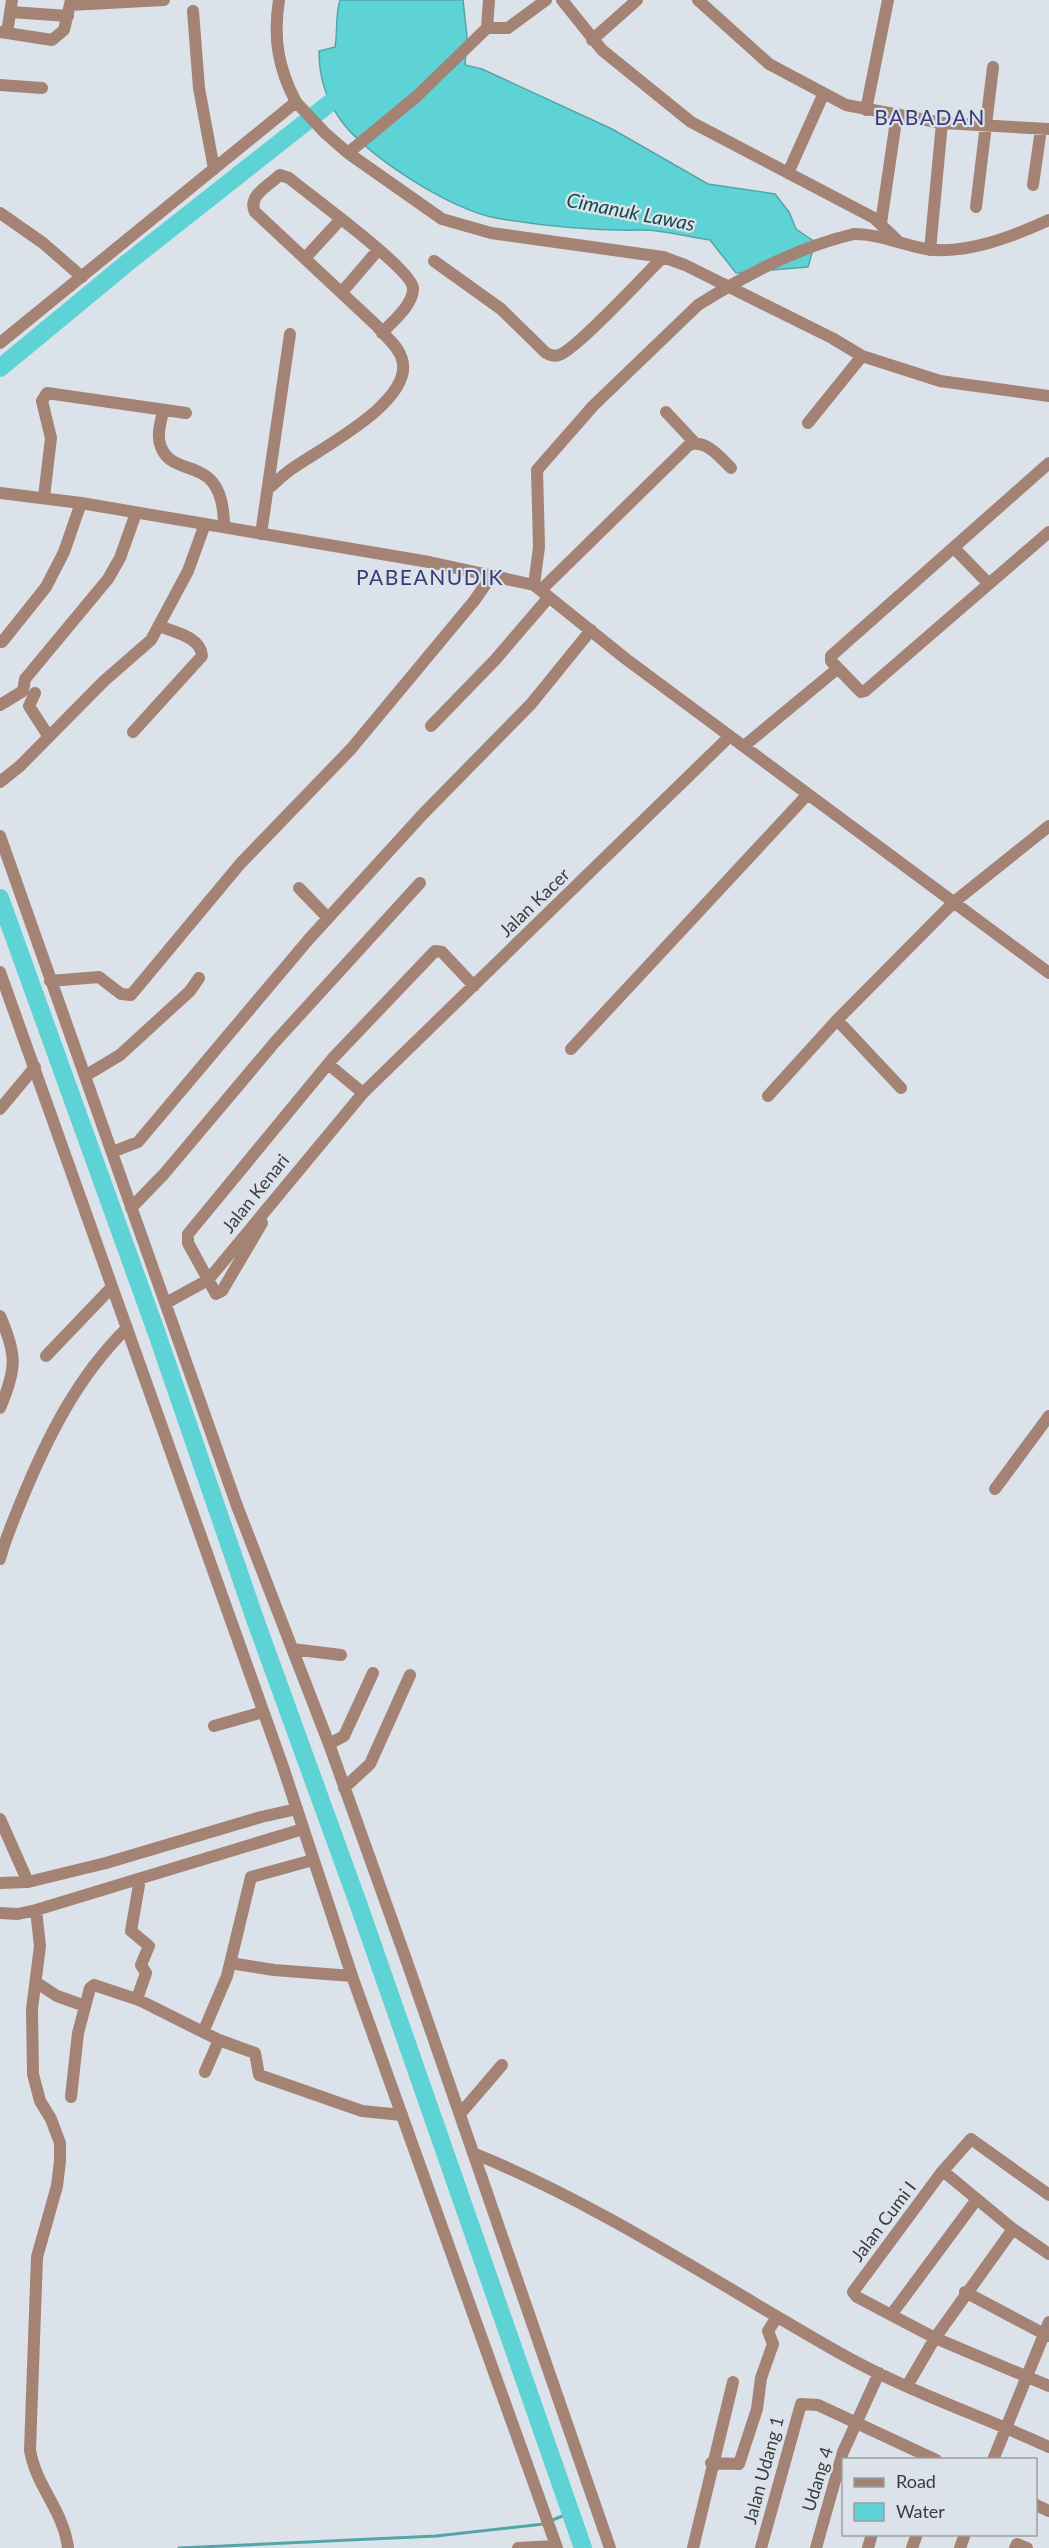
<svg xmlns="http://www.w3.org/2000/svg" width="1049" height="2548" viewBox="0 0 1049 2548" font-family="Lato,sans-serif">
<style>
.water{fill:#5dd3d5;stroke:#52a6a8;stroke-width:1.5}
.lines{fill:none;stroke-linecap:round;stroke-linejoin:round}
.stream{stroke:#52a6a8;stroke-width:3}
.river{stroke:#5dd3d5;stroke-width:18}
.minor{stroke:#a48274;stroke-width:12}
.tertiary{stroke:#a48274;stroke-width:12}
.tertiary-bridge{stroke:#a48274;stroke-width:12}
.labels{text-anchor:middle;dominant-baseline:central;stroke-width:4.5;stroke-linejoin:round;paint-order:stroke}
.street-label{font-size:18px;fill:#3a3d40;stroke:#dbe2e9}
.water-label{font-size:20px;font-style:italic;fill:#154a4b;stroke:#dbe2e9}
.quarter-label{font-size:21px;letter-spacing:1.5px;fill:#3b3a76;stroke:#dbe2e9}
</style>
<rect width="100%" height="100%" fill="#dbe2e9"/>
<!-- water -->
<path class="water" d="M340 0H463L467 36 465 65 482 69 612 129 708 184 775 194 789 212 796 229 815 242 808 267 736 273 710 240C688 237 664 230 642 230 595 231 543 226 496 218 453 211 364 155 340 119 325 98 319 77 319 51L335 47C338 30 335 16 340 0Z"/>
<g class="lines">
<!-- stream -->
<path class="stream" d="M550 2521 570 2513
M179 2548 436 2536 544 2524"/>
<!-- river -->
<path class="river" d="M0 368 127 263 349 88
M0 898 156 1331 256 1622 358 1903 583 2548"/>
<!-- minor -->
<path class="minor" d="M562 0 602 50 691 122 874 218 897 240
M698 0 769 64 846 105 942 123 1049 129
M70 5 164 0
M193 11 199 88 214 169
M11 12 68 16
M487 28H508L546 0
M0 32 52 40 64 30 71 0
M7 33 12 0
M592 40 637 0
M0 85 42 88
M296 102 325 133 348 153 417 96 487 28 489 0
M866 110 888 0
M348 153 442 219 491 233 663 257 685 265 832 338 862 356 940 381 1049 396
M788 173 823 95
M1033 185 1041 129
M976 207 993 67
M0 213 43 243 82 277
M881 223 897 114
M930 250 942 123
M305 258 341 219
M434 261 501 309 546 353C550 355 554 357 559 355 576 350 646 274 663 257
M342 292 378 250
M0 343 296 102C278 68 273 38 279 0
M163 411C161 422 156 436 161 447 174 481 224 451 224 527
M666 412 695 443
M808 423 862 356
M1049 463 831 656V661L861 692 865 691 1049 532
M268 489C276 482 284 474 293 468 321 448 415 401 402 359 398 345 385 337 377 326L255 212C247 196 269 185 280 175L289 178C308 194 412 269 413 288 414 304 393 321 382 333
M44 497 51 438 42 401 47 393 186 413
M261 534 290 334
M954 548 989 584
M534 585 626 659 1049 973
M541 590 689 445C706 439 720 457 731 468
M2 642 46 587 64 552 81 503
M35 693 29 706 49 737
M0 705 23 691 25 679 108 579 120 558 136 513
M431 726 495 660 549 597
M133 732 202 656C201 637 174 632 159 626
M744 746 837 669
M0 782 20 766 104 681 151 640 188 571 205 524
M0 836 237 1506 329 1744 407 1962 610 2548
M299 888 328 918
M50 981 99 977 121 994 131 995 240 864 351 749 474 601 492 575
M837 1020 901 1088
M571 1049 808 794
M328 1064 363 1093
M85 1076 120 1055 190 991 199 978
M768 1096 837 1020 954 902 1049 826
M0 1109 35 1067
M112 1152 138 1142 309 939 423 814 531 704 591 630
M131 1208 164 1174 275 1042 420 883
M262 1223 222 1291 216 1294 188 1243V1234L333 1058 435 951 442 952 474 986
M166 1303 208 1280 363 1093 730 736
M0 1316C17 1355 17 1368 0 1408
M46 1356 111 1288
M995 1489 1049 1416
M0 1559C5 1539 14 1519 22 1499 48 1436 78 1376 127 1328
M292 1649 341 1655
M214 1726 263 1712
M329 1744 344 1736 373 1673
M344 1788 370 1764 410 1675
M0 1819 28 1882
M0 1883 28 1882 106 1863 261 1817 297 1809
M36 1910 40 1946 32 2009 33 2074 40 2101 51 2119 60 2143V2161L57 2186 37 2257 30 2450C36 2487 64 2511 68 2548
M0 1913 18 1914 36 1910 303 1829
M230 1963 274 1970 352 1976
M37 1983 57 1996 85 2006
M137 1999 146 1973 141 1965 149 1946 131 1931 140 1879
M204 2030 227 1976 251 1877 313 1860
M205 2072 219 2040
M71 2097 78 2033 90 1988 94 1985 139 2000 219 2040 255 2053 259 2075 362 2111 402 2115
M460 2114 502 2065
M473 2153C604 2206 722 2287 845 2356 910 2392 982 2416 1049 2447
M943 2171 1013 2229 1049 2254
M1013 2229 935 2338 1049 2386
M965 2292 1048 2336
M891 2315 977 2199
M907 2386 935 2338 857 2297 853 2292 941 2173 971 2139 1049 2195
M993 2460 1049 2322
M711 2463 739 2464 757 2409 761 2378 773 2344 768 2331 777 2317
M1036 2505 1049 2511
M518 2548 556 2546
M693 2548 733 2382
M761 2548 801 2404 818 2405 936 2460
M816 2548 843 2452 879 2373
M868 2548 872 2534
M912 2548 917 2534
M960 2548 965 2534
M1015 2548 1017 2544 1027 2548"/>
<!-- tertiary -->
<path class="tertiary" d="M854 234C881 234 902 245 927 249 966 255 1014 236 1049 220
M0 493 81 503 429 562 534 585 539 547 537 470 593 406 698 305
M0 972 282 1764 352 1976 557 2548"/>
<!-- tertiary-bridge -->
<path class="tertiary-bridge" d="M698 305C746 275 798 247 854 234"/>
</g>
<g class="labels">
<!-- street labels -->
<g class="street-label">
<text transform="translate(534 902) rotate(-44)">Jalan Kacer</text>
<text transform="translate(255 1193) rotate(-51)">Jalan Kenari</text>
<text transform="translate(883 2221) rotate(-53)">Jalan Cumi I</text>
<text transform="translate(763 2470) rotate(-75)">Jalan Udang 1</text>
<text transform="translate(817 2479) rotate(-73)">Udang 4</text>
</g>
<!-- water labels -->
<g class="water-label">
<text transform="translate(631 211) rotate(11)">Cimanuk Lawas</text>
</g>
<!-- quarter labels -->
<g class="quarter-label">
<text x="930" y="116">BABADAN</text>
<text x="430" y="576">PABEANUDIK</text>
</g>
</g>
<!-- legend -->
<rect x="842" y="2458" width="195" height="78" fill="#dbe2e9" stroke="#9ba0a5" stroke-width="1.5"/>
<rect x="854" y="2478" width="30" height="9" fill="#a48274" stroke="#9ba0a5" stroke-width="1.5"/>
<text x="896" y="2488" font-size="18" fill="#3a3d40">Road</text>
<rect x="854" y="2503" width="30" height="18" fill="#5dd3d5" stroke="#9ba0a5" stroke-width="1.5"/>
<text x="896" y="2518" font-size="18" fill="#3a3d40">Water</text>
</svg>
